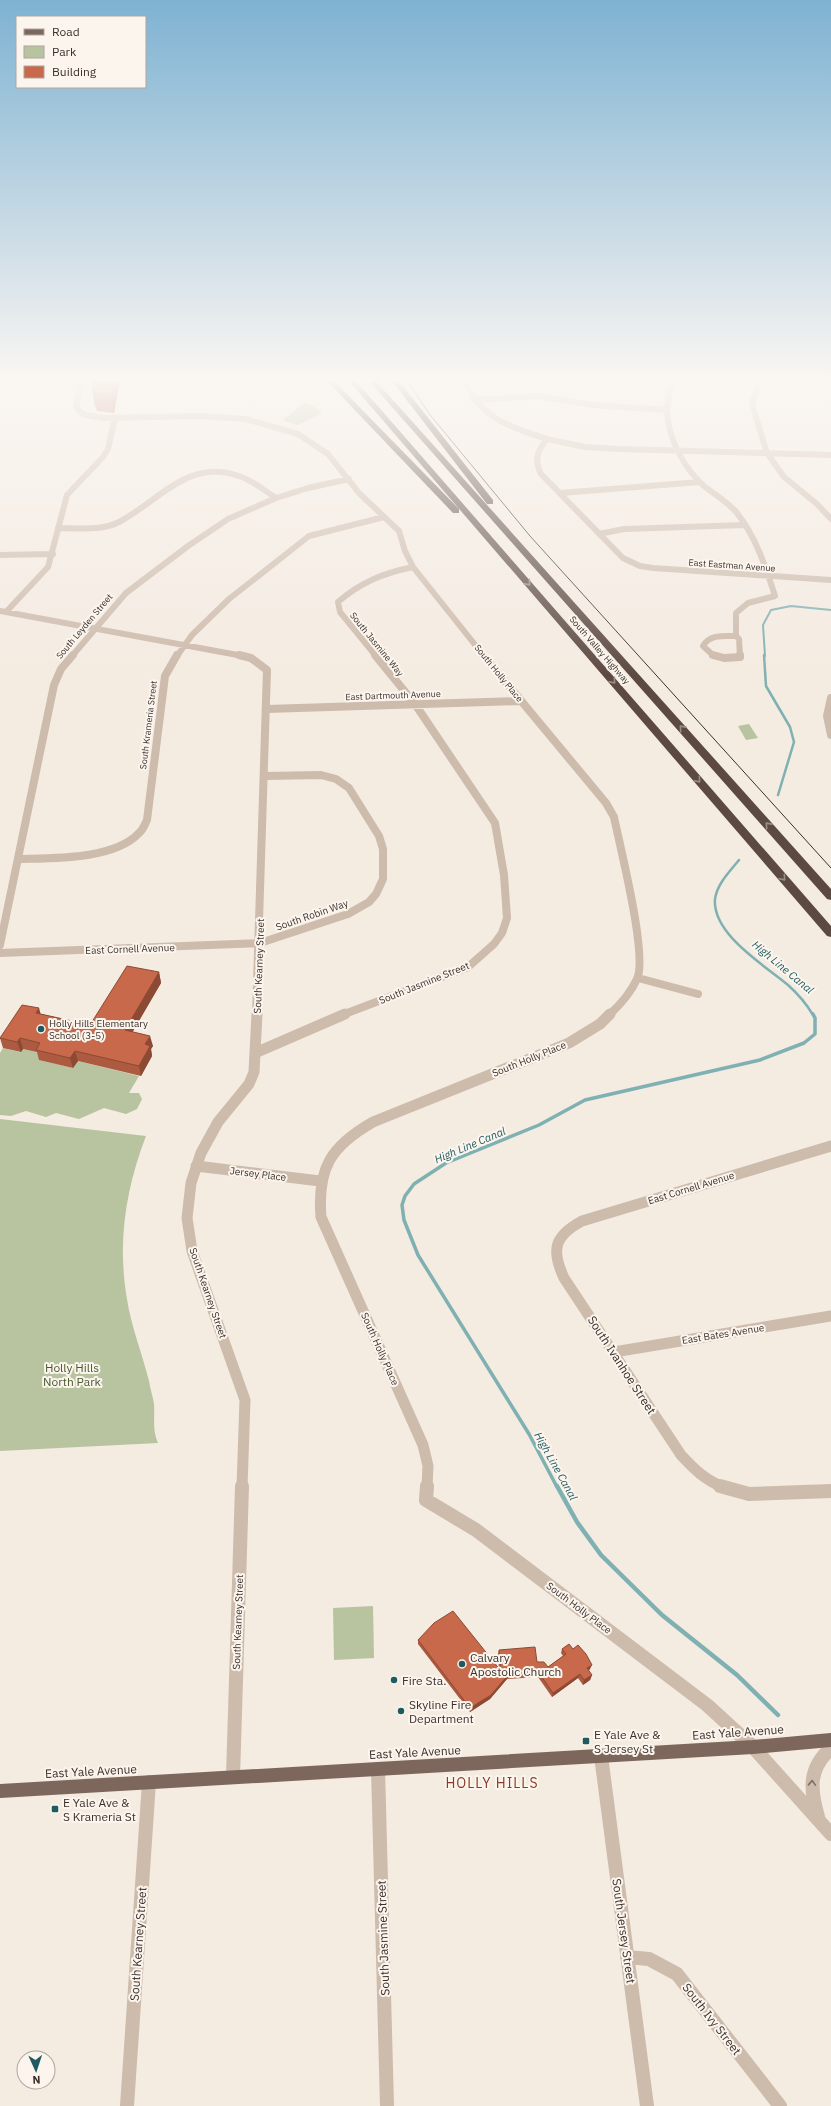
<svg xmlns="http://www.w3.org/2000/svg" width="831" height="2106" viewBox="0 0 831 2106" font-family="'IBM Plex Sans',sans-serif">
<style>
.green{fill:#b8c4a0}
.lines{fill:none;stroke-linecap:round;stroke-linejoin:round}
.stream-far3{stroke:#7fb0b2;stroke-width:2}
.stream-far2{stroke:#7fb0b2;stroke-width:2.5}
.stream-far1{stroke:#7fb0b2;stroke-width:3.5}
.stream{stroke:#7fb0b2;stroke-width:4.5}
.minor-far3{stroke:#cdbbac;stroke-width:6}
.minor-far2{stroke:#cdbbac;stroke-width:8}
.minor-far1{stroke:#cdbbac;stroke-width:11}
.minor{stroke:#cdbbac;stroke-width:14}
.major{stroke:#7d675c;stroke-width:14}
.highway{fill:#5c4a42;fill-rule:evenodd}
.tram{stroke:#3b302b;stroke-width:1}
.wall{fill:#ac5a40}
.shaded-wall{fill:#8c4a34}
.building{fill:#c8694b;stroke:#8c4a34}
.oneway{stroke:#9c8e87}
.oneway2{stroke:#7d6f65}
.poi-dot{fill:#1f5a5e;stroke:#fbf5ee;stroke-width:1.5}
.labels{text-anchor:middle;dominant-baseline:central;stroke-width:4;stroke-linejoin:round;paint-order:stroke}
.far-street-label{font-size:9px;fill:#3b302b;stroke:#fbf5ee}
.street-label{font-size:10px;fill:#3b302b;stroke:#fbf5ee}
.poi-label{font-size:10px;fill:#3b302b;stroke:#fbf5ee;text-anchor:start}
.water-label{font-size:11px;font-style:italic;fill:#1f5a5e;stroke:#fbf5ee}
.near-street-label{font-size:12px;fill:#3b302b;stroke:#fbf5ee}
.near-park-label{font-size:12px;fill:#4a5a2e;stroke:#fbf5ee}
.near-poi-label{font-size:12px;fill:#3b302b;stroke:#fbf5ee;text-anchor:start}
.near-quarter-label{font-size:14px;letter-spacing:1px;fill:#8c3b22;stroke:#fbf5ee}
</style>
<rect width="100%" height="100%" fill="#f4ebe1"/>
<!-- green -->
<path class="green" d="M305 403 311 405 322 413 298 425 284 421V419Z
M749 724 758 738 746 740 738 726Z
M3 1048 20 1052 23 1049 44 1053 40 1060 73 1068 78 1061 139 1076 129 1093H139L142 1099 137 1109 126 1114 104 1108 79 1119 56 1113 46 1117 26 1111 11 1116 0 1115V1053Z
M0 1119 146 1136C126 1188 117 1242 127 1299 131 1326 142 1353 149 1381 150 1388 153 1397 154 1404 155 1418 152 1430 158 1443L0 1451Z
M373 1606 374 1658 334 1660 333 1608Z"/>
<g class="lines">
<!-- stream-far3 -->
<path class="stream-far3" d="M765 656 763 625 771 610 791 606 831 610"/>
<!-- stream-far2 -->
<path class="stream-far2" d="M764 655 766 686 790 727 794 742 778 795
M739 860C730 871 717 884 715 899 712 934 764 965 788 985 798 994 806 1003 813 1015"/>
<!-- stream-far1 -->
<path class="stream-far1" d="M557 1487 529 1434 418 1255 404 1220 402 1205 405 1196 414 1184 446 1163 539 1125 585 1100 760 1060 804 1043 815 1034V1018L813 1014"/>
<!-- stream -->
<path class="stream" d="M557 1486 577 1522 601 1555 662 1615 737 1675 778 1715"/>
<!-- minor-far3 -->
<path class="minor-far3" d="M82 381 76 406 80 412 86 415 104 418 200 416 246 419 298 434 328 454 359 493 399 531 405 551 413 567 484 656
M465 381C480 418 512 428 547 439 537 451 534 460 541 474L623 558 640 566 653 568 831 580
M671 381C671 391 667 401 667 411 668 439 684 468 704 486 715 495 728 502 737 513 756 537 766 568 775 596L748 603 736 613V636
M760 381 752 404 767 453 784 477 817 504 831 519
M474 400 538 396 593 405 667 410
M547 439 585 447 618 449 831 455
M560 493 700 482
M58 528C77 528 102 531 119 522 159 501 188 458 239 476 252 480 265 491 276 498
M599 534 624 529 745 525
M0 555 53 554
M0 611 243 656
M6 612 48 567 67 495 103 457 108 449 115 418
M736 636 739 639 740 656
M72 656 126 593 188 546 228 519 276 498 308 488 349 479
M177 656 192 635 229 599 309 536 384 517
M376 656 340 612 338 602C361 582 384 573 413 567
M714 656 703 646C710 634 724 636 736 636"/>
<!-- minor-far2 -->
<path class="minor-far2" d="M239 655 251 658 267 670 256 1015
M483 655 606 803 614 817C620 847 648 956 637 979 631 992 620 1005 609 1015
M713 655 724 658 740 657V655
M831 698 827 716 831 735
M267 709 520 701
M18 859C52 858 114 860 139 833 143 830 145 824 147 820L165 676 177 655
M0 945 54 685 61 669 73 655
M0 953 260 943 348 914 369 902 376 894 383 879V849L379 836 349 788 336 779 321 775 265 776
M638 978 698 994
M342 1015 468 967 494 944 502 933 507 918 504 875 495 823 415 704 375 655"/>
<!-- minor-far1 -->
<path class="minor-far1" d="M255 1053 345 1014
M196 1166 320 1181
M614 1352 831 1316
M242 1487 245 1400 192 1251 187 1218 191 1183 201 1153 218 1122 249 1084 254 1072 257 1014
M427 1487 428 1466 423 1445 321 1217C317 1168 331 1146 373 1122L569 1043 600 1024 610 1014
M723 1487C705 1480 694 1469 681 1455L564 1278C551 1250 554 1236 582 1221L831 1146"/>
<!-- minor -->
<path class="minor" d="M427 1486 426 1500 476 1530 707 1705 753 1747 831 1834
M720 1486 749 1494 831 1491
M601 1756 647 2106
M378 1769 387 2106
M233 1777 242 1486
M818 1817C810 1789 808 1769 831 1748
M627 1957 649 1959 677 1974 780 2106
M127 2106 149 1782"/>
<!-- major -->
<path class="major" d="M0 1791 753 1747 831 1740"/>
<!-- highway -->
<path class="highway" d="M327 381H334L459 509V513H453Z
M349 381H356L831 926V937L827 936Z
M369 381H376L831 889V900L827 899Z
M392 381H399L493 500V504H487Z"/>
<!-- tram -->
<path class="tram" d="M407 381 431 416 530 536 831 868"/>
</g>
<!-- wall -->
<path class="wall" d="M92 381H118L119 385 114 413 97 411 96 407H95L92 389Z
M159 972 161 983 132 1032 153 1046 151 1049 152 1056 141 1076 78 1061 73 1068 39 1060 37 1052 23 1049 21 1052 3 1048 0 1038 41 1014 90 1025Z
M418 1640 499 1670 498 1654 499 1650 537 1662 548 1667 563 1656 561 1653 562 1649H573L590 1669 588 1671 592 1675 590 1680 583 1685 578 1678 552 1697 538 1677 507 1679 490 1699 470 1712 418 1644Z"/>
<!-- shaded-wall -->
<path class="shaded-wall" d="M114 381H118L119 385 114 413 111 395Z
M159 972 161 983 128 1040 125 1030Z
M39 1008 42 1019 36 1013Z
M150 1036 153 1046 151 1049 152 1056 141 1076 139 1066 145 1044Z
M20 1038 23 1049 21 1052 17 1042Z
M75 1051 78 1061 73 1068 70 1058Z
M592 1665 590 1669 585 1673 587 1668Z
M580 1674 578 1678 552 1697 553 1693Z
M508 1675 507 1679 490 1699 470 1712V1708Z
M592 1675 590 1680 583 1685 584 1680Z"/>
<!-- building -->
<path class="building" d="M92 381H114L111 395 94 393 95 389H92L93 383Z
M127 966 159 972 125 1030 150 1036 145 1044 150 1046 139 1066 75 1051 70 1058 36 1050 40 1043 20 1038 17 1042 0 1038 22 1005 39 1008 36 1013 90 1025Z
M453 1611 501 1671 499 1650 535 1647 537 1662H544L548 1667 566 1654 562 1649 569 1644 573 1649 578 1645 586 1654 592 1665 587 1668 592 1675 584 1680 580 1674 553 1693 539 1673 508 1675 491 1695 470 1708 418 1640 434 1623Z"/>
<!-- one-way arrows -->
<defs><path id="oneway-chevron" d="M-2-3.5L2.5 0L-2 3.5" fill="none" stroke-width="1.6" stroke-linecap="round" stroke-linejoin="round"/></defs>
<g class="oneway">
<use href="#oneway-chevron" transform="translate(528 583) rotate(49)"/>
<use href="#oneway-chevron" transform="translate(613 681) rotate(49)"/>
<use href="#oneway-chevron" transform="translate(682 728) rotate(-132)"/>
<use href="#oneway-chevron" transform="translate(698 780) rotate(49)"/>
<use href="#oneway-chevron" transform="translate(768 825) rotate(-132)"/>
<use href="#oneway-chevron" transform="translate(783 878) rotate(49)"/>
</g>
<use class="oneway2" href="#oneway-chevron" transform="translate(812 1783) rotate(-88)"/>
<!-- sky -->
<linearGradient id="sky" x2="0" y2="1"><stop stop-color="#7eb2d2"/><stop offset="0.56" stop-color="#faf6f2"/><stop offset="1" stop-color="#faf6f2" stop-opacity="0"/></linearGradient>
<rect width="831" height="676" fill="url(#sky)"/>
<!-- markers -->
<g class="poi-dot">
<circle cx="41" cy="1029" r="4"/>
<circle cx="462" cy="1664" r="4"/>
<circle cx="394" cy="1680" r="4"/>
<circle cx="401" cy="1711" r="4"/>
<rect x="582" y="1737" width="8" height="8" rx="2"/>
<rect x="51" y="1805" width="8" height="8" rx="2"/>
</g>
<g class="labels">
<!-- far-street labels -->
<g class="far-street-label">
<text transform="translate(732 565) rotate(4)">East Eastman Avenue</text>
<text transform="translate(84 626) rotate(-50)">South Leyden Street</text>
<text transform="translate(377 644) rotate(51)">South Jasmine Way</text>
<text transform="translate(600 650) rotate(49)">South Valley Highway</text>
<text transform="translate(499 673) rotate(51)">South Holly Place</text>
<text transform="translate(393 695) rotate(-2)">East Dartmouth Avenue</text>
<text transform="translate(148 725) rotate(-83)">South Krameria Street</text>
</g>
<!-- street labels -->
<g class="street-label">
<text transform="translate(312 915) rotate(-19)">South Robin Way</text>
<text transform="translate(130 949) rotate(-2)">East Cornell Avenue</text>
<text transform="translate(259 966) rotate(-88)">South Kearney Street</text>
<text transform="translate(424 983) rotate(-22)">South Jasmine Street</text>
<text transform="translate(529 1059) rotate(-22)">South Holly Place</text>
<text transform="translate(258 1174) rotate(7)">Jersey Place</text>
<text transform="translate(691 1188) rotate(-17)">East Cornell Avenue</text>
<text transform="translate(208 1293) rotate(71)">South Kearney Street</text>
<text transform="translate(723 1334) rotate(-9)">East Bates Avenue</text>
<text transform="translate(380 1349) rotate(66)">South Holly Place</text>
<text transform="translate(579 1608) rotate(37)">South Holly Place</text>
<text transform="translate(238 1622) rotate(-88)">South Kearney Street</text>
</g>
<!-- poi labels -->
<g class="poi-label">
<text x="49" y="1023">Holly Hills Elementary<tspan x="49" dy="12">School (3-5)</tspan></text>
</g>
<!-- water labels -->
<g class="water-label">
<text transform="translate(783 967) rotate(40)">High Line Canal</text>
<text transform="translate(470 1145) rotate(-23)">High Line Canal</text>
<text transform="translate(556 1466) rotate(61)">High Line Canal</text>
</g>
<!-- near-street labels -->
<g class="near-street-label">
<text transform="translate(622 1365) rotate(57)">South Ivanhoe Street</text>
<text transform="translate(738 1732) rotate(-4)">East Yale Avenue</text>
<text transform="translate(415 1752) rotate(-3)">East Yale Avenue</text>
<text transform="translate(91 1771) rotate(-3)">East Yale Avenue</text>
<text transform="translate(624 1931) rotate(82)">South Jersey Street</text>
<text transform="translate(383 1938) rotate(-92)">South Jasmine Street</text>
<text transform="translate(138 1944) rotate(-86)">South Kearney Street</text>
<text transform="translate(712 2019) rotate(52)">South Ivy Street</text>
</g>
<!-- near-park labels -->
<g class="near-park-label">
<text x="72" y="1367">Holly Hills<tspan x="72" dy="14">North Park</tspan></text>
</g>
<!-- near-poi labels -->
<g class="near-poi-label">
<text x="470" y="1657">Calvary<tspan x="470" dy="14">Apostolic Church</tspan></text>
<text x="402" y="1680">Fire Sta.</text>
<text x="409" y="1704">Skyline Fire<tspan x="409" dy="14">Department</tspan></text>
<text x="594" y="1734">E Yale Ave &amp;<tspan x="594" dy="14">S Jersey St</tspan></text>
<text x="63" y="1802">E Yale Ave &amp;<tspan x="63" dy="14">S Krameria St</tspan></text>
</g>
<!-- near-quarter labels -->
<g class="near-quarter-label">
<text x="492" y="1783">HOLLY HILLS</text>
</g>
</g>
<!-- legend -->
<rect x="16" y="16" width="130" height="72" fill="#fbf5ee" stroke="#aea6a0"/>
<rect x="24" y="29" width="20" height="6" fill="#7d675c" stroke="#aea6a0"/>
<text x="52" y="36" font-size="12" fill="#3b302b">Road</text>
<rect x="24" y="46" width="20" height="12" fill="#b8c4a0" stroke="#aea6a0"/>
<text x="52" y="56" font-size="12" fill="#3b302b">Park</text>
<rect x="24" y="66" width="20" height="12" fill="#c8694b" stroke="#aea6a0"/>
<text x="52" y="76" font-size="12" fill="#3b302b">Building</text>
<!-- north arrow -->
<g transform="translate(36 2070) rotate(177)"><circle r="19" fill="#fbf5ee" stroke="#aea6a0"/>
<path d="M0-3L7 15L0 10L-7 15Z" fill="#1f5a5e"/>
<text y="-6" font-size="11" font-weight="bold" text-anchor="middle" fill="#3b302b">N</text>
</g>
</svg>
